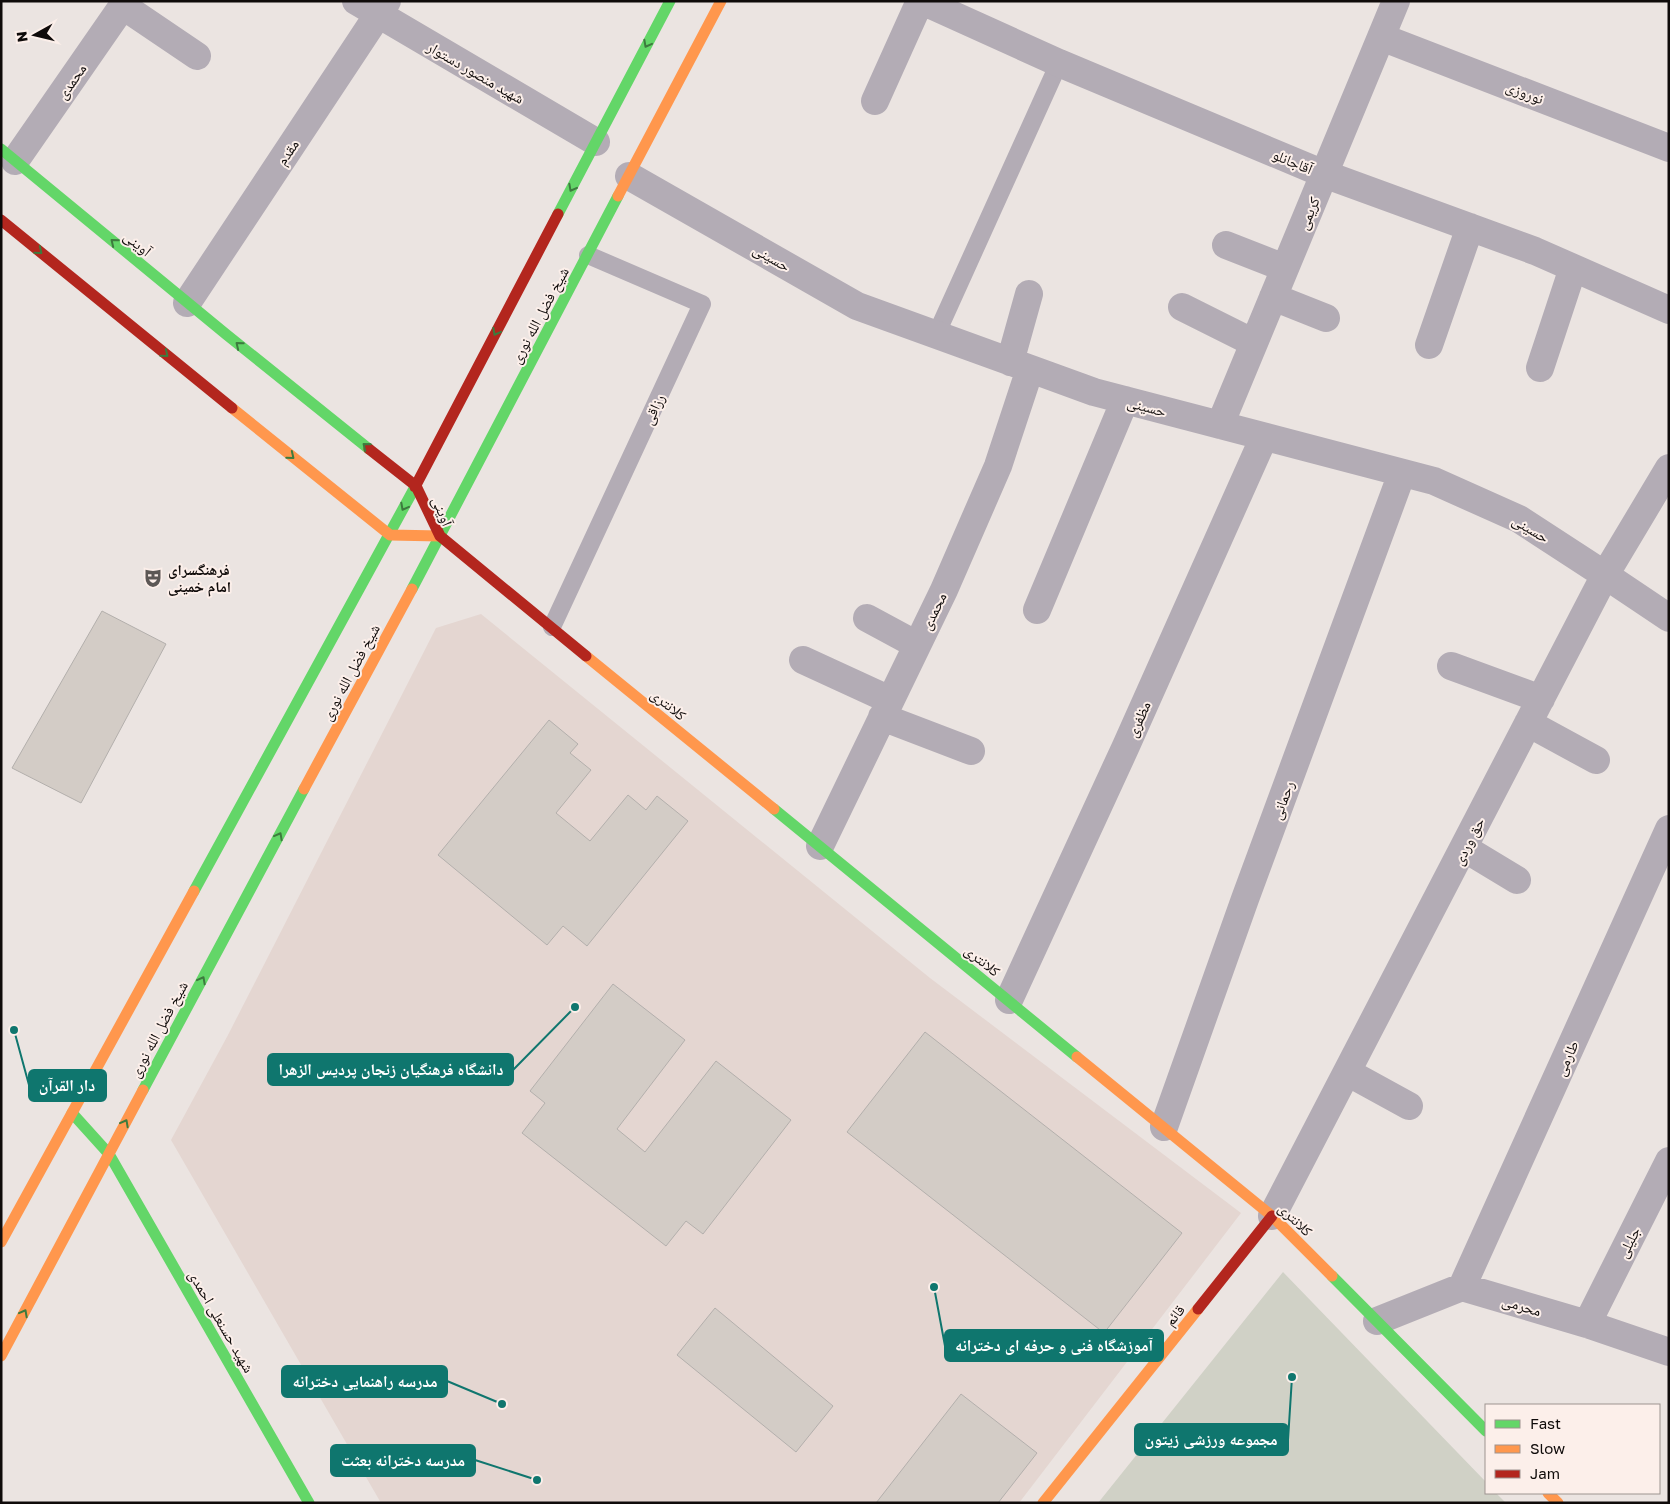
<svg xmlns="http://www.w3.org/2000/svg" width="1670" height="1504" viewBox="0 0 1670 1504" font-family="'Golos Text','Noto Naskh Arabic',sans-serif">
<style>
.built{fill:#e4d6d1}
.green{fill:#d0d1c6}
.building{fill:#d3ccc6;stroke:#b3afac}
.lines{fill:none;stroke-linecap:round;stroke-linejoin:round}
.lane{stroke:#b3acb5;stroke-width:18}
.street{stroke:#b3acb5;stroke-width:28}
.fast{stroke:#63d668;stroke-width:11}
.slow{stroke:#ff974d;stroke-width:11}
.jam{stroke:#b3261e;stroke-width:11}
.oneway{stroke:#3d7b3e}
.labels{text-anchor:middle;dominant-baseline:central;stroke-width:4;stroke-linejoin:round;paint-order:stroke}
.street-label{font-size:15px;fill:#0f0b0a;stroke:#fcefea}
.poi-label{font-size:15px;font-weight:bold;fill:#0f0b0a;stroke:#fcefea;text-anchor:start}
.leader{fill:none;stroke:#0f766e;stroke-width:2}
.callout-dot{fill:#0f766e;stroke:#fcefea;stroke-width:2}
.callout{fill:#0f766e;stroke:#0f766e;stroke-width:2}
.callout-label{font-size:16px;text-anchor:middle;font-weight:bold;fill:#fff}
</style>
<rect width="100%" height="100%" fill="#ebe4e1"/>
<!-- built -->
<path class="built" d="M481 614 930 978 1241 1213 1019 1503H381L171 1140 228 1035 436 628Z"/>
<!-- green -->
<path class="green" d="M1283 1272 1486 1482V1493H1496L1506 1503H1098Z"/>
<!-- building -->
<path class="building" d="M102 611 166 644 81 803 12 768Z
M549 720 578 744 570 753 591 770 556 813 590 841 628 795 646 810 657 796 688 821 587 946 563 926 547 945 438 855Z
M613 984 685 1040 617 1129 645 1152 716 1061 791 1120 703 1234 686 1221 666 1246 522 1133 545 1103 530 1091Z
M925 1032 1182 1233 1104 1333 847 1132Z
M715 1308 833 1406 796 1452 677 1355Z
M961 1394 1037 1453 998 1503H876Z"/>
<g class="lines">
<!-- lane -->
<path class="lane" d="M936 335 1059 63
M552 627 702 304 588 255"/>
<!-- street -->
<path class="street" d="M356 1 596 142
M922 1 1059 63 1324 174 1535 251 1669 310
M123 6 197 56
M1381 37 1669 148
M875 101 920 1
M15 161 126 1
M629 176 857 306 1094 392 1434 481 1519 519 1605 575 1669 618
M1226 245 1285 268
M1273 297 1326 318
M187 303 387 1
M1182 307 1254 343
M1429 345 1470 227
M1010 362 1029 294
M1540 368 1573 268
M1220 425 1396 1
M1037 610 1125 400
M867 618 917 645
M803 660 890 700
M1451 666 1541 699
M882 717 971 751
M1528 723 1596 760
M820 846 944 590 998 466 1030 369
M1464 848 1517 880
M1009 1000 1126 746 1264 437
M1347 1072 1409 1106
M1164 1127 1245 899 1402 473
M1272 1216 1605 575 1669 468
M1462 1287 1669 829
M1377 1321 1462 1287 1587 1324 1669 1352
M1587 1324 1669 1161"/>
<!-- fast -->
<path class="fast" d="M1 149 227 335 369 449
M558 214 670 1
M412 589 618 196
M774 809 1077 1057
M194 891 415 487
M143 1090 304 789
M72 1113 109 1154 309 1503
M1332 1276 1486 1431"/>
<!-- slow -->
<path class="slow" d="M618 196 721 1
M232 408 390 535 440 536
M586 656 774 809
M304 789 412 589
M1077 1057 1272 1216 1332 1276
M1 1242 194 891
M1 1356 143 1090
M1548 1493 1558 1503
M1043 1503 1198 1309"/>
<!-- jam -->
<path class="jam" d="M1 220 232 408
M369 449 416 486 440 536 586 656
M415 487 558 214
M1198 1309 1272 1216"/>
</g>
<!-- one-way arrows -->
<defs><path id="oneway-chevron" d="M-2-3.5L2.5 0L-2 3.5" fill="none" stroke-width="1.6" stroke-linecap="round" stroke-linejoin="round" transform="scale(1.25)"/></defs>
<g class="oneway">
<use href="#oneway-chevron" transform="translate(647 44) rotate(118)"/>
<use href="#oneway-chevron" transform="translate(572 188) rotate(118)"/>
<use href="#oneway-chevron" transform="translate(114 242) rotate(-141)"/>
<use href="#oneway-chevron" transform="translate(39 251) rotate(39)"/>
<use href="#oneway-chevron" transform="translate(496 332) rotate(118)"/>
<use href="#oneway-chevron" transform="translate(239 345) rotate(-141)"/>
<use href="#oneway-chevron" transform="translate(165 354) rotate(39)"/>
<use href="#oneway-chevron" transform="translate(366 446) rotate(-141)"/>
<use href="#oneway-chevron" transform="translate(291 456) rotate(39)"/>
<use href="#oneway-chevron" transform="translate(404 507) rotate(118)"/>
<use href="#oneway-chevron" transform="translate(279 836) rotate(-62)"/>
<use href="#oneway-chevron" transform="translate(202 980) rotate(-62)"/>
<use href="#oneway-chevron" transform="translate(125 1123) rotate(-62)"/>
<use href="#oneway-chevron" transform="translate(24 1313) rotate(-62)"/>
</g>
<!-- icons -->
<defs>
<g id="theatre-bare" transform="scale(1.5)"><path d="M-5-5.5Q0-4 5-5.5V0Q5 5 0 6Q-5 5-5 0ZM-3.3-2.5H-1v1.5H-3.3ZM1-2.5H3.3v1.5H1ZM-2.8 1Q0 5.5 2.8 1Z" fill="#5c5755" stroke="#fcefea" stroke-width="2.5" paint-order="stroke"/></g>
</defs>
<g fill-rule="evenodd">
<use href="#theatre-bare" x="153" y="578"/>
</g>
<g class="labels">
<!-- street labels -->
<g class="street-label">
<text transform="translate(476 72) rotate(30)">شهید منصور دستوار</text>
<text transform="translate(71 81) rotate(-55)">محمدی</text>
<text transform="translate(1525 92) rotate(21)">نوروزی</text>
<text transform="translate(287 152) rotate(-56)">مقدم</text>
<text transform="translate(1293 161) rotate(23)">آقاجانلو</text>
<text transform="translate(1308 213) rotate(-67)">کریمی</text>
<text transform="translate(138 243) rotate(39)">آوینی</text>
<text transform="translate(772 257) rotate(30)">حسینی</text>
<text transform="translate(539 315) rotate(-62)">شیخ فضل الله نوری</text>
<text transform="translate(1147 406) rotate(15)">حسینی</text>
<text transform="translate(653 409) rotate(-65)">رزاقی</text>
<text transform="translate(443 511) rotate(68)">آوینی</text>
<text transform="translate(1531 528) rotate(31)">حسینی</text>
<text transform="translate(933 611) rotate(-64)">محمدی</text>
<text transform="translate(350 672) rotate(-62)">شیخ فضل الله نوری</text>
<text transform="translate(669 704) rotate(39)">کلانتری</text>
<text transform="translate(1138 719) rotate(-66)">مظفری</text>
<text transform="translate(1282 800) rotate(-70)">رحمانی</text>
<text transform="translate(1468 841) rotate(-63)">حق وردی</text>
<text transform="translate(983 960) rotate(39)">کلانتری</text>
<text transform="translate(158 1029) rotate(-62)">شیخ فضل الله نوری</text>
<text transform="translate(1566 1058) rotate(-66)">طارمی</text>
<text transform="translate(1296 1219) rotate(44)">کلانتری</text>
<text transform="translate(1628 1242) rotate(-63)">جلیلی</text>
<text transform="translate(1522 1305) rotate(17)">محرمی</text>
<text transform="translate(1174 1315) rotate(-51)">قائم</text>
<text transform="translate(222 1321) rotate(60)">شهید حسنعلی احمدی</text>
</g>
<!-- poi labels -->
<g class="poi-label">
<text x="168" y="569">فرهنگسرای<tspan x="168" dy="17">امام خمینی</tspan></text>
</g>
</g>
<!-- callouts -->
<path class="leader" d="M575 1007L513 1070M14 1030L29 1085M934 1287L945 1346M502 1404L447 1381M1292 1377L1288 1440M537 1480L475 1460"/>
<g class="callout-dot">
<circle cx="575" cy="1007" r="5"/>
<circle cx="14" cy="1030" r="5"/>
<circle cx="934" cy="1287" r="5"/>
<circle cx="502" cy="1404" r="5"/>
<circle cx="1292" cy="1377" r="5"/>
<circle cx="537" cy="1480" r="5"/>
</g>
<g class="callout">
<rect x="268" y="1054" width="245" height="31" rx="5"/>
<rect x="29" y="1070" width="77" height="31" rx="5"/>
<rect x="945" y="1330" width="218" height="31" rx="5"/>
<rect x="282" y="1366" width="165" height="31" rx="5"/>
<rect x="1135" y="1424" width="153" height="31" rx="5"/>
<rect x="331" y="1445" width="144" height="31" rx="5"/>
</g>
<g class="callout-label">
<text x="391" y="1075">دانشگاه فرهنگیان زنجان پردیس الزهرا</text>
<text x="67" y="1091">دار القرآن</text>
<text x="1054" y="1351">آموزشگاه فنی و حرفه ای دخترانه</text>
<text x="365" y="1387">مدرسه راهنمایی دخترانه</text>
<text x="1211" y="1445">مجموعه ورزشی زیتون</text>
<text x="403" y="1466">مدرسه دخترانه بعثت</text>
</g>
<!-- border -->
<rect width="1670" height="1504" fill="none" stroke="#0f0b0a" stroke-width="5"/>
<!-- legend -->
<rect x="1485" y="1404" width="175" height="90" fill="#fcefea" stroke="#9d9490"/>
<rect x="1495" y="1420" width="25" height="8" fill="#63d668" stroke="#9d9490"/>
<text x="1530" y="1429" font-size="15" fill="#0f0b0a">Fast</text>
<rect x="1495" y="1445" width="25" height="8" fill="#ff974d" stroke="#9d9490"/>
<text x="1530" y="1454" font-size="15" fill="#0f0b0a">Slow</text>
<rect x="1495" y="1470" width="25" height="8" fill="#b3261e" stroke="#9d9490"/>
<text x="1530" y="1479" font-size="15" fill="#0f0b0a">Jam</text>
<!-- north arrow -->
<g transform="translate(35 35) rotate(262)" stroke="#fcefea" stroke-width="4" paint-order="stroke">
<path d="M0-4L9 19L0 12L-9 19Z" fill="#0f0b0a"/>
<text y="-8" font-size="14" font-weight="bold" text-anchor="middle" fill="#0f0b0a">N</text>
</g>
</svg>
